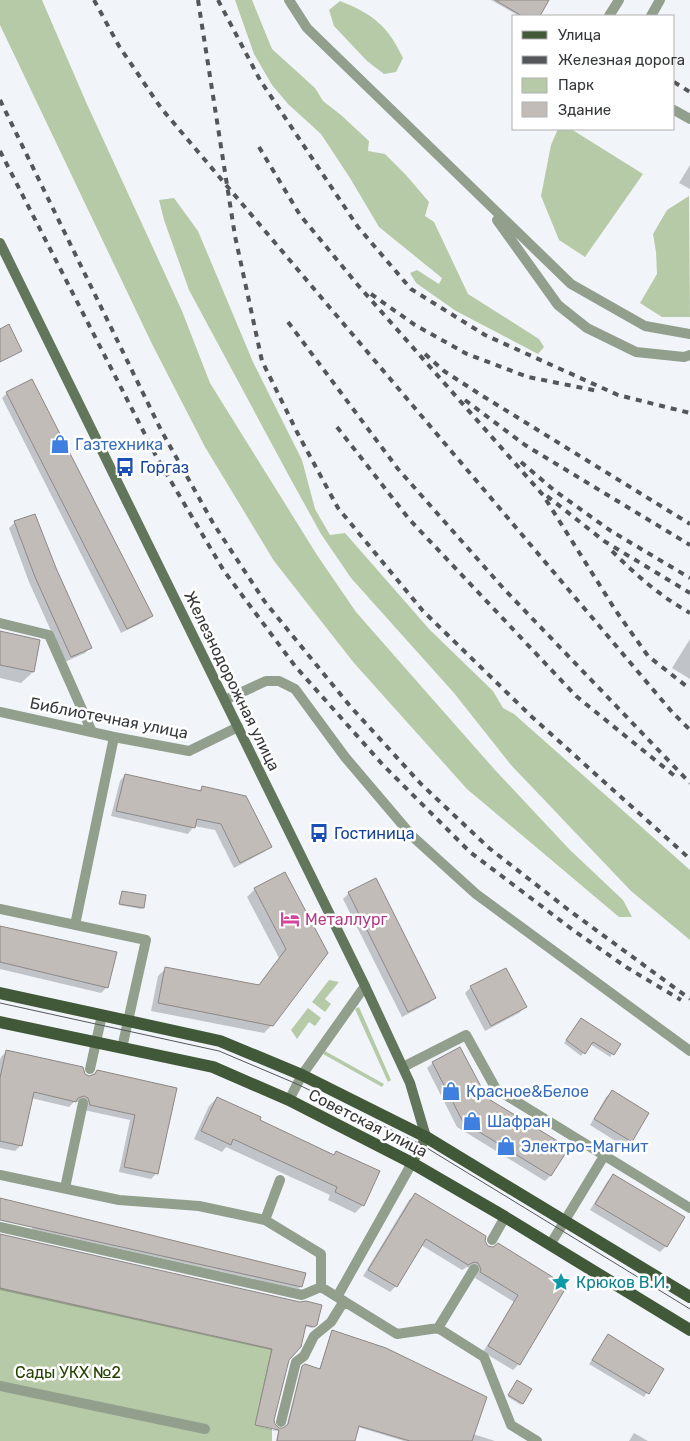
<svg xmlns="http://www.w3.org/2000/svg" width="690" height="1441" viewBox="0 0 690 1441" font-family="Rubik,sans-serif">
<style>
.green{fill:#b6caa7}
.shadow{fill:#0003}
.building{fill:#c2bcb9;stroke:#8d8885}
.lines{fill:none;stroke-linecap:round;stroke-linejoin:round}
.service{stroke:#919f8c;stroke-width:10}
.minor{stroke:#919f8c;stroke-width:10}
.secondary{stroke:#62765b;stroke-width:10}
.primary{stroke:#415939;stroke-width:12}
.tram{stroke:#545759;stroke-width:1}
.rail{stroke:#545759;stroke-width:4;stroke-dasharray:6 6;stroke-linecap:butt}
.labels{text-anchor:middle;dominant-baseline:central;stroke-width:5;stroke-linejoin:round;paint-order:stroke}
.shop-label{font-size:16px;fill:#366cbe;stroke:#fff;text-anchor:start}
.transit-label{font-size:16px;fill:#164399;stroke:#fff;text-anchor:start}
.street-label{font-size:16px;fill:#36383a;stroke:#fff}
.hotel-label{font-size:16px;fill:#b23c85;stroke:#fff;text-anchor:start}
.culture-label{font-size:16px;fill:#0d838f;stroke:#fff;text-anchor:start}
.park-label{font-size:16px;fill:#254400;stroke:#fff}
</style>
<rect width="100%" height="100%" fill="#f1f5fa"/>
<!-- green -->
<path class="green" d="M0 0H42L86 102 182 311 210 383 317 555 356 612 428 694 495 770 570 850 623 900 632 917H619L467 789 354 663 274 561 205 447 152 344 0 25Z
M235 0H252L272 49 315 88 323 101 341 115 369 141 368 151 385 154 406 175 429 202 425 216 434 222 468 294 539 339 544 347 538 354 456 311 416 283 410 273 417 270 439 284 442 278 379 227 350 178 321 134 288 104 272 85 254 54Z
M340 1C373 14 388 26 403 58L396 72 384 74 367 61 334 26 329 10Z
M558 129H571L643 174 585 257 559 240 541 196 551 145Z
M689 196 690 317H662L640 303 657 274 656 252 653 234 667 210Z
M174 198 198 231 253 362 302 460 315 509 330 535 345 533 430 630 493 691 503 708 514 714 690 870V940L631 891 511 765 454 693 351 578 321 534 289 476 189 290 164 220 159 200Z
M329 980 339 982 325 999 331 1004 325 1012 312 1002Z
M359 1007 391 1080 388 1082 355 1009Z
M308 1008 321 1018 315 1026 309 1022 297 1039 291 1030Z
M325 1051 384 1084 382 1087 323 1054Z
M0 1288 272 1349 255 1425 272 1429V1441H0Z"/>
<!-- shadow -->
<path class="shadow" d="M491 0H548L538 16H519Z
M690 165V189L679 183Z
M7 393 151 616 146 621 121 633 2 398Z
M15 522 55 568 91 647 85 653 65 662 29 582 9 528Z
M0 633 33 672 21 683 0 678Z
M690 639V679L672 668Z
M125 775 197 792 202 788 270 846 264 852 234 868 215 830 194 826 188 834 111 816 120 781Z
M255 889 327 953 272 1025 264 1033 151 1011 158 976 166 968 258 986 279 958 247 897Z
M122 892 145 896 143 908 141 909 119 905Z
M349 893 435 997 429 1003 402 1017 343 899Z
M0 927 107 987 101 993 0 969Z
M471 987 525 1007 519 1013 485 1031 465 993Z
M578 1023 619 1044 610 1057 590 1044 581 1056 564 1043Z
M7 1051 89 1077 97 1071 175 1089 157 1173 151 1179 119 1172 130 1120 84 1110 79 1102H74L69 1107 31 1098 21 1145 15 1151 0 1148V1060L1 1057Z
M433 1063 486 1099 550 1176 545 1181 457 1127 427 1068Z
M612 1092 631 1141 625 1147 590 1125 606 1097Z
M217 1098 258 1121 333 1156 336 1152 363 1205 355 1213 328 1200 330 1195 226 1147 222 1152 194 1139 209 1106Z
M613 1176 683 1218 666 1246 660 1252 590 1210 607 1182Z
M415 1195 484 1241 487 1247 566 1286 519 1364 513 1370 483 1352 514 1302 475 1278 476 1275 472 1269 467 1267 462 1270 421 1245 396 1286 390 1292 363 1276 409 1200Z
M0 1199 304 1274 299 1289 32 1229 33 1227 0 1219Z
M0 1242 316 1324 312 1328 304 1326 288 1360 273 1420 276 1428 283 1430 286 1427 301 1369 305 1366 319 1370 331 1333 473 1434 495 1441H404L358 1427 354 1441H276L278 1431 254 1426 275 1431V1428L255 1424 271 1350 0 1290Z
M608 1336 662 1369 644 1397 589 1364Z
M516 1383 522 1403 521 1405 508 1397Z
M634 1433 648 1441H629Z"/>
<!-- building -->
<path class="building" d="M495 0H549L540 16H522Z
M9 324 22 351 0 362V329Z
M32 379 153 616 127 629 6 392Z
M35 514 56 568 92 648 71 657 35 577 14 521Z
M0 631 40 640 34 672 0 665Z
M125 774 201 791 202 786 246 796 272 847 240 863 221 824 197 819 195 828 116 811Z
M285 872 328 953 273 1026 158 1003 165 967 259 985 286 949 254 888Z
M376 878 436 998 408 1012 348 892Z
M122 891 146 895 144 908 119 904Z
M0 926 117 952 108 988 0 962Z
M506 968 527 1007 491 1026 470 986Z
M581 1018 621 1044 614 1055 593 1042 585 1054 566 1040Z
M460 1047 487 1098 569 1148 551 1176 463 1122 432 1062Z
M6 1050 83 1067 85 1074 89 1076 95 1074 97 1070 177 1088 158 1174 124 1167 135 1115 90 1105 88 1098 84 1096 78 1098 76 1102 34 1092 22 1146 0 1141V1078Z
M612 1090 649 1113 632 1142 594 1119Z
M217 1097 261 1117 260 1120 334 1155 336 1151 380 1171 364 1206 335 1192 337 1187 233 1139 231 1145 201 1131Z
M613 1174 685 1217 667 1247 595 1204Z
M415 1193 486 1236 485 1241 488 1246 493 1247 498 1243 567 1286 520 1365 488 1346 518 1295 480 1272 481 1269 478 1263 474 1262 468 1265 426 1239 397 1287 368 1270Z
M0 1198 306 1273 302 1287 0 1220Z
M0 1234 300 1302 306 1301 322 1305 317 1325 314 1327 306 1325 301 1347 289 1360 274 1420 275 1424 279 1428H283L288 1424 302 1366 305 1364 320 1369 332 1330 386 1348 487 1397 472 1441H410L359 1426 355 1441H277L279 1430 255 1425 272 1349 0 1288Z
M608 1334 664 1369 649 1394 592 1360Z
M517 1380 532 1389 523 1404 508 1395Z"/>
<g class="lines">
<!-- service -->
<path class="service" d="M609 16 619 0
M651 16 660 0
M674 110 690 119
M0 623 49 635 92 732
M225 700 266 681H279L295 689 345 757 412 836 476 894 690 1051
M0 909 146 940 122 1048
M75 925 114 737
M403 1067 466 1035 496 1089 690 1208
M90 1069 102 1015
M289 1100 302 1075 365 986
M0 1175 119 1200 199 1206 265 1220
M280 1180 265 1220 321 1254V1287L397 1334 438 1328 484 1357 511 1425 537 1441
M65 1188 83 1103
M0 1227 302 1295 321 1287
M492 1240 505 1217
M550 1245 604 1156
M337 1297 412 1163
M438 1328 474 1269
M0 1386 205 1429
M281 1422 296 1362 304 1356 314 1336 331 1322 344 1301"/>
<!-- minor -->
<path class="minor" d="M289 0 307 28 571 284 645 326 690 334
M497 220 558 305 587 328 636 352 684 357 690 355
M0 712 114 737 189 751 238 727"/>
<!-- secondary -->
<path class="secondary" d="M0 243 365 986 410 1083 426 1137 412 1163"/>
<!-- primary -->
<path class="primary" d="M0 993 220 1041 302 1075 426 1137 690 1297
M0 1022 213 1067 289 1100 412 1163 505 1217 690 1330"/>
<!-- tram -->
<path class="tram" d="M0 1003 219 1051 297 1084 422 1145 690 1309"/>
<!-- rail -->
<path class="rail" d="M94 0 119 46 161 108 672 712 690 730
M198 0 235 236 262 361 298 434 338 508 423 611 532 717 690 859
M218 0 260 80 358 227 411 289 485 335 618 395 690 413
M674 82 690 92
M0 100 161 430 213 523 265 602 350 706 421 784 489 848 570 911 690 999
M259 147 300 215 357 284 543 495 616 611 648 656 690 689
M0 151 156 456 224 571 295 666 383 765 470 852 573 930 626 967 681 1000
M371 294 415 325 467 354 528 377 598 391
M288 322 398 469 504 589 690 783
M425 354 444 371 481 395 690 524
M465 400 525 445 690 545
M337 427 409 519 576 696 676 777
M521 462 555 491 611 531 690 578
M547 496 604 541 690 593
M612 551C636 575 660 596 690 613"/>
</g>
<!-- icons -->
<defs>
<g id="shop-bare" transform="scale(1.5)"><path d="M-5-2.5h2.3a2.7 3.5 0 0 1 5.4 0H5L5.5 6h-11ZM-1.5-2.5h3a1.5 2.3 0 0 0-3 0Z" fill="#3f7fe0" stroke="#fff" stroke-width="2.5" paint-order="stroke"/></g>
<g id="bus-bare" transform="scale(1.5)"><path d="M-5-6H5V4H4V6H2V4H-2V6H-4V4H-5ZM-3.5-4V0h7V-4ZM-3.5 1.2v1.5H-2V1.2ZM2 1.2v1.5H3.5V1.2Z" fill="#1a4fb4" stroke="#fff" stroke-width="2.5" paint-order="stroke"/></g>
<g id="hotel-bare" transform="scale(1.5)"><path d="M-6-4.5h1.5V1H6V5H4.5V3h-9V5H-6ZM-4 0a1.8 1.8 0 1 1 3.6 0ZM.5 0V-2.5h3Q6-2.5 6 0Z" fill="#d1479c" stroke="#fff" stroke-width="2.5" paint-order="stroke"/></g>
<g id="sight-bare" transform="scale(1.5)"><path d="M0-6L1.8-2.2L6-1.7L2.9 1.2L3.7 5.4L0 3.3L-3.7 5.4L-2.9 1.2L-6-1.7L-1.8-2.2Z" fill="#0f9aa8" stroke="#fff" stroke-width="2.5" paint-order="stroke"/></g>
</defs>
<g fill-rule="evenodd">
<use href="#shop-bare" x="60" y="444"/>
<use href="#bus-bare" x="125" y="467"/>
<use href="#bus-bare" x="319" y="833"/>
<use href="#hotel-bare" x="290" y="919"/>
<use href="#shop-bare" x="451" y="1091"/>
<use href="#shop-bare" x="472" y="1121"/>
<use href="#shop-bare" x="506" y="1146"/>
<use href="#sight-bare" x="561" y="1282"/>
</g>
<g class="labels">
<!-- shop labels -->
<g class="shop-label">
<text x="75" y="444">Газтехника</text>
<text x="466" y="1091">Красное&amp;Белое</text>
<text x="487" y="1121">Шафран</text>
<text x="521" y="1146">Электро-Магнит</text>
</g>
<!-- transit labels -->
<g class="transit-label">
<text x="140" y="467">Горгаз</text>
<text x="334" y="833">Гостиница</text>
</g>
<!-- street labels -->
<g class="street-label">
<text transform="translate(232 681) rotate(64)">Железнодорожная улица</text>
<text transform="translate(109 718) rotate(11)">Библиотечная улица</text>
<text transform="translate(368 1123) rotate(27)">Советская улица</text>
</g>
<!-- hotel labels -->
<g class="hotel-label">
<text x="305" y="919">Металлург</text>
</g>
<!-- culture labels -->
<g class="culture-label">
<text x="576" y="1282">Крюков В.И.</text>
</g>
<!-- park labels -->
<g class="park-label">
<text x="68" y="1372">Сады УКХ №2</text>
</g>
</g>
<!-- legend -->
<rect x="512" y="15" width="162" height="115" fill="#ffffff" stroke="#afafb0"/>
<rect x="522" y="31" width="25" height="8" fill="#415939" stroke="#afafb0"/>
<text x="558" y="40" font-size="15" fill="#36383a">Улица</text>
<rect x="522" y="56" width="25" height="8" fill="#545759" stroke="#afafb0"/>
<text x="558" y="65" font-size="15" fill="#36383a">Железная дорога</text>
<rect x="522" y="78" width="25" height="15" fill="#b6caa7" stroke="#afafb0"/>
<text x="558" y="90" font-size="15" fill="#36383a">Парк</text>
<rect x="522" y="102" width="25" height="15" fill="#c2bcb9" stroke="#afafb0"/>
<text x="558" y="115" font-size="15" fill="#36383a">Здание</text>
</svg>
